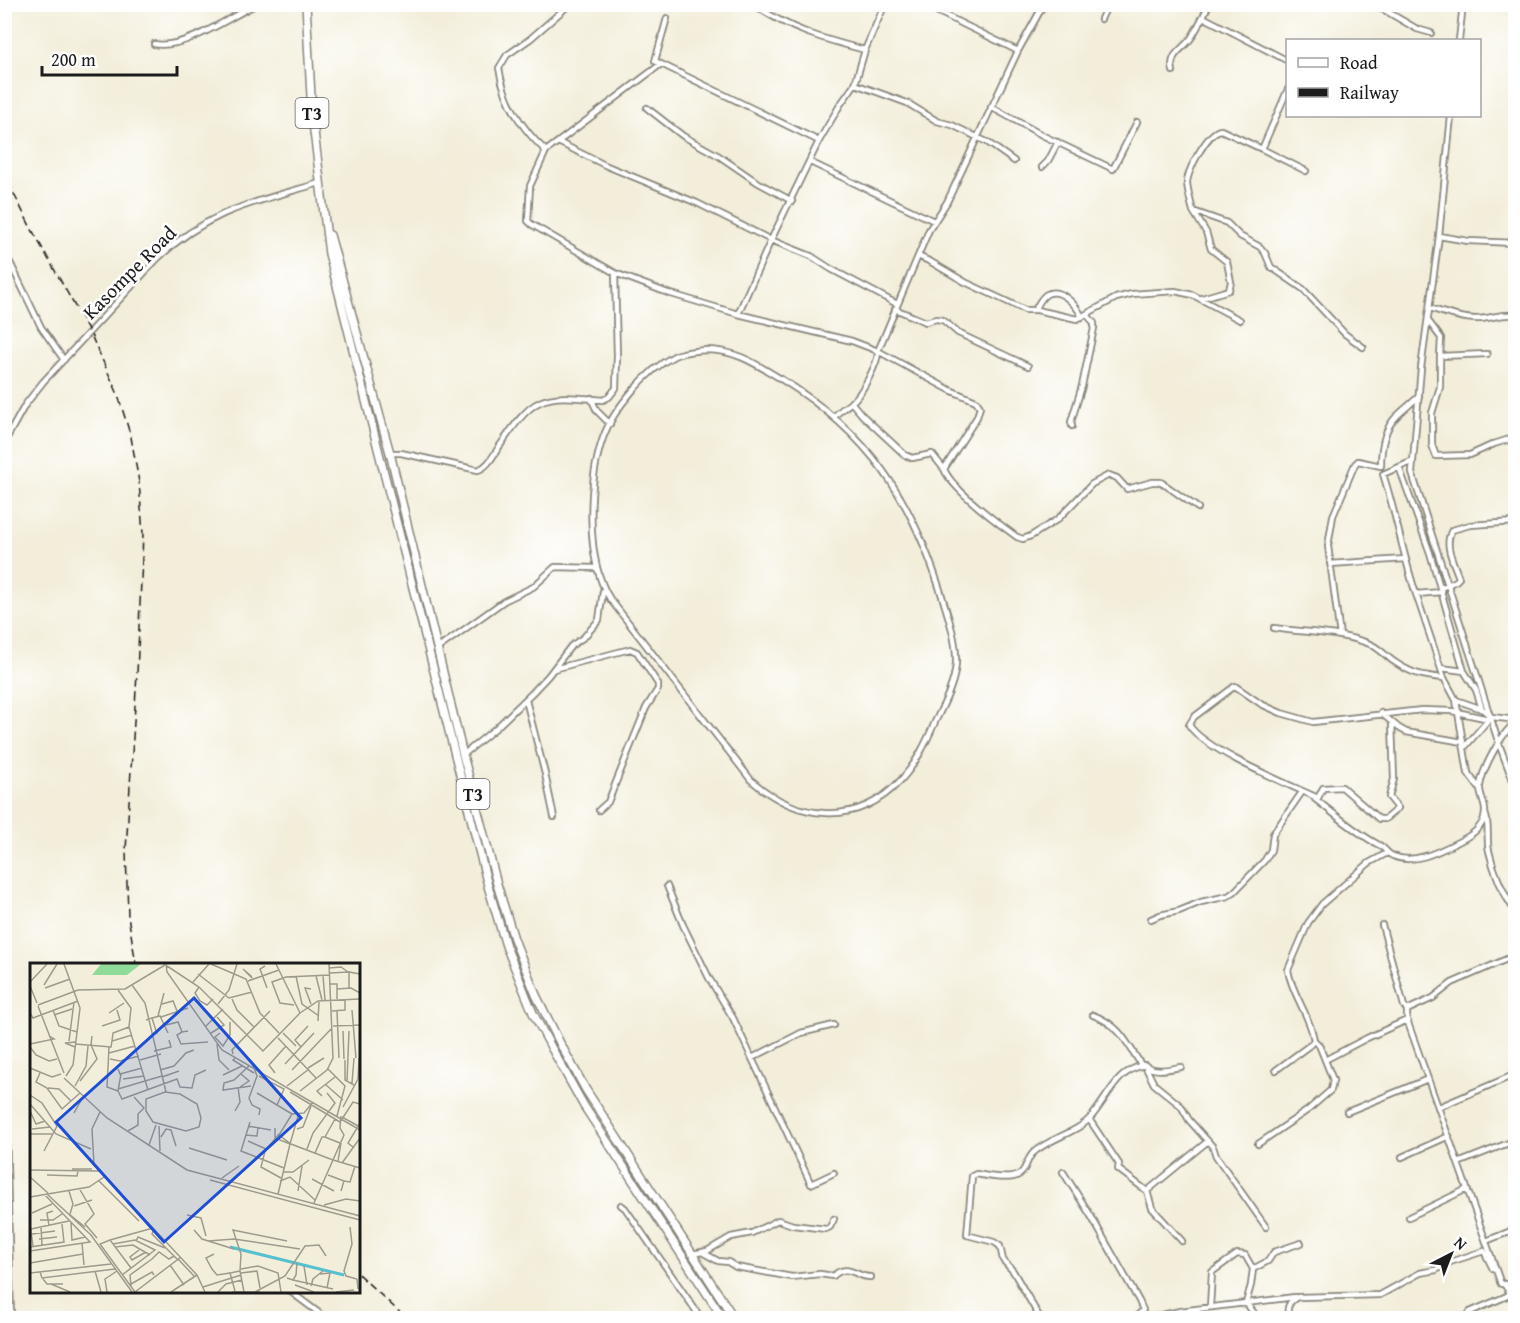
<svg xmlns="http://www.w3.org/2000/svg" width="1520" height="1323" viewBox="0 0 1520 1323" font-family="'Gentium Book Plus',serif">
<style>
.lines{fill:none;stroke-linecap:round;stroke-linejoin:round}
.minor-casing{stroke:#88857b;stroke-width:8}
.highway-casing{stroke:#88857b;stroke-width:10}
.minor{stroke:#fff;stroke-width:4.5}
.highway{stroke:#fff;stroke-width:7}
.rail{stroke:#1c1c1c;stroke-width:1.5;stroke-dasharray:9 4.5;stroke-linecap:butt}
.labels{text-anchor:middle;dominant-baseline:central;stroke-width:5;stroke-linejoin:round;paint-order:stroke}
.shield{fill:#fff;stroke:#606060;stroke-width:1.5}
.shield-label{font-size:18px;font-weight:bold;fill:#1c1c1c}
.street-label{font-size:20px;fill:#1c1c1c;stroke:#fff}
.inset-river{fill:none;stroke:#55c1d0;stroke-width:3}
.inset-road{fill:none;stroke:#9d9a8e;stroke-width:1.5}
.view{fill:#1d4ed8;fill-opacity:0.15;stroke:#1d4ed8;stroke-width:3}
.inset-edge{fill:none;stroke:#1c1c1c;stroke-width:3}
</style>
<rect width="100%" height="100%" fill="#fff"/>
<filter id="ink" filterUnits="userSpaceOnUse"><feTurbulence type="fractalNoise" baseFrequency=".0167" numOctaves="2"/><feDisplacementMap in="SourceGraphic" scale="12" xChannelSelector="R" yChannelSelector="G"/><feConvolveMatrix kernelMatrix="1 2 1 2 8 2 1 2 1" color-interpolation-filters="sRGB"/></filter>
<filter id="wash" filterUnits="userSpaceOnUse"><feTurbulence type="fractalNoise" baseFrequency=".008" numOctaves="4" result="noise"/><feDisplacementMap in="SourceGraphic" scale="24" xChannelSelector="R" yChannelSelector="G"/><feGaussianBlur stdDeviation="1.35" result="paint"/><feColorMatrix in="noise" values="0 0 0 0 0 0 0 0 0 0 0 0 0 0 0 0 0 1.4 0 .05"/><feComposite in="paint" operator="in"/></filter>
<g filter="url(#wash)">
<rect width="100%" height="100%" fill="#f3eeda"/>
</g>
<g filter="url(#ink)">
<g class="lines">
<!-- minor casing -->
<g class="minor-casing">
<path id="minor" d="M753 4C790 30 823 39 865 50
M922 4 1018 51
M1374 4 1417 29 1431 33
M1203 17 1288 61
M667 18 655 61 819 141
M1101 19 1108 4
M1459 40 1463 4
M154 44C185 50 229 17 257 4
M661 64 546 151 530 186 528 221 531 224 615 273 668 293 738 314 852 341 878 351 950 390 976 401 980 407 977 417 944 469C952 489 999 524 1017 537L1023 539 1031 536 1058 519 1092 484 1109 475 1117 478 1127 489 1152 482H1161L1198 508
M1173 71C1168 52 1186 49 1193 35 1199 25 1204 15 1209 4
M855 84 907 103 937 121 952 125 987 142 1014 161
M1288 89 1262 149 1306 171
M991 107 1044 136 1113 169 1137 122
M647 108 683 136 719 156 757 182 792 201
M1451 116 1439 236 1421 368 1412 473 1499 744 1516 789
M558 142 607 166 697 203 771 240 811 256 831 269 897 304
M1262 149 1221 130C1208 131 1187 171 1187 183 1188 193 1191 203 1193 211L1227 223 1240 236 1260 247 1265 253 1271 267 1303 289 1345 334 1363 347
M546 151C522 129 504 101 499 68L507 55 530 39 570 4
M810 162 934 221
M1042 167 1048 161 1058 142
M1193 211 1206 232 1211 249 1227 262 1231 282 1229 290 1202 298
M1439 236 1468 241 1516 243
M4 250 41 327 64 360
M918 256 931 262 965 282 1025 310H1037L1077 319 1116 298 1132 294 1175 291 1193 295 1240 320
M1430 308C1444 313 1462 319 1477 319 1492 319 1499 313 1516 315
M895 309 926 322 936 319 943 320 958 333 1028 366
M1035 310C1038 305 1041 297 1047 294 1061 287 1077 306 1082 317
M738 314 771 240 819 141 840 105 855 84 865 50 885 4
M1429 322 1441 338 1440 356
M706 350C736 350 756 364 781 379 870 434 911 497 942 596 948 617 957 640 956 663 955 683 944 704 935 722 926 743 916 764 900 781 856 828 796 820 751 780L610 599C585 560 588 481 603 438 613 409 647 370 674 356 684 351 696 351 706 350Z
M1487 354 1440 356V387L1432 413V445L1436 456 1470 455 1494 444 1516 437
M591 398 597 411 610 424
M851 402 862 415 905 455 912 458 932 454 944 469
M834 417C840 410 845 407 852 402 861 395 879 362 878 351L929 230 947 202 1018 51 1044 4
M1072 426 1071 422 1082 386 1094 328V323L1088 316 1090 312
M4 443 25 405 43 382 158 258C209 210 255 202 320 183
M390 453H401L478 470C487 467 492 458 497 450 534 396 538 393 603 400L609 397 616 388 617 356 615 273
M1411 462 1383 474C1396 514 1403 555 1416 594
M1399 467 1430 553 1464 671 1476 690 1482 709
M1330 564 1405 559
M1441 588 1456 581 1459 578C1454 563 1443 545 1452 530L1470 525 1516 522
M1442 592 1416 594 1444 678 1456 700 1468 773 1479 788
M1274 628C1305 633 1340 632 1370 644 1379 648 1385 655 1393 661 1412 674 1422 676 1444 678
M1340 636 1328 546 1333 516 1355 464 1358 461 1381 466C1381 450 1384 428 1397 416 1404 409 1412 403 1419 396
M437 649 504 601 533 587 555 567 596 568
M1441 668 1464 671
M554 669 630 649 637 652 658 684V689L646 708 608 802 599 810
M526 700 545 774 554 817
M1456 700 1482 709 1492 717 1516 720
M1381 713 1399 728 1406 732 1463 742
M1392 723 1394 779 1389 797 1398 808 1385 819H1379L1342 787 1323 788 1318 798C1290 785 1204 750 1189 725L1194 717 1235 686 1261 704 1281 713 1313 722 1422 710 1452 711 1489 719
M1464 748 1489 719
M463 755 497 727 532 693 548 676 571 646 584 637 599 620 603 591
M1315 799C1336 815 1356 833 1379 845 1384 847 1387 854 1393 856 1414 865 1440 851 1458 842 1470 836 1484 828 1485 813 1486 804 1479 795 1480 786 1482 770 1502 731 1516 723
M1485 813C1490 825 1486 839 1489 851 1494 873 1504 895 1516 913
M667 886 683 925 709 978 733 1018 811 1184 834 1173
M1151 919 1160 915 1179 911 1201 902 1228 896 1234 892 1265 860 1271 850 1273 834 1302 792
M1382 925 1404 1006 1407 1010V1020L1501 1284
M1407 1010 1433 998 1452 983 1516 955
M1093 1015C1120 1025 1127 1043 1142 1066
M4 1054 11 1318
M752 1058 801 1033 834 1025
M1325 1060 1367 1038 1407 1020
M1146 1068 1154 1084 1181 1106 1189 1120 1213 1147 1216 1156 1266 1227
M1276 1070 1310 1045 1314 1040C1310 1015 1292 995 1288 970L1308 923 1322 904 1369 863 1387 853
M1439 1107 1516 1074
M1347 1112 1428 1079
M1089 1119 1119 1164 1118 1169 1147 1191 1208 1141
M1258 1144 1308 1110 1331 1090 1333 1080 1319 1045 1314 1040
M1402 1157 1449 1136
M1458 1163 1516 1140
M1063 1172 1091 1216 1139 1301 1143 1310 1135 1318
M1147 1191 1152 1208 1182 1241
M621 1205 625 1208 701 1318
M1409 1217 1467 1189
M1486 1241 1516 1229
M702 1252 718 1261 728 1262 736 1267 792 1277 820 1274 833 1276C848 1262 857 1278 871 1277
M692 1254 707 1251 731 1237 752 1233 778 1220 793 1225 826 1229 830 1227 834 1219
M1500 1282 1501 1284H1516
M291 1292 319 1313V1318
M1210 1307 1212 1272 1237 1254 1245 1255 1253 1269
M1040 1318 1013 1271 1003 1260 1000 1246 994 1242 967 1235 972 1176 976 1174C986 1176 1002 1179 1013 1177 1027 1174 1025 1161 1033 1153 1049 1138 1078 1133 1092 1116 1108 1097 1118 1069 1145 1065 1155 1073 1169 1069 1181 1067
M1149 1318 1180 1311 1295 1297
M1258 1318 1246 1303 1251 1285 1253 1269 1268 1261 1274 1252 1301 1243
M1289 1318C1286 1309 1288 1301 1298 1297L1380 1295 1420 1273 1436 1270 1450 1262 1484 1251 1493 1269
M1466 1318 1470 1312 1507 1296 1510 1293 1504 1284"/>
</g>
<!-- highway casing -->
<g class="highway-casing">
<path id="highway" d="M306 4 312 115 329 254 488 886 506 946 533 1013 551 1047 584 1106 723 1318
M330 235 390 453 463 755 497 884 514 939 536 995 561 1045 586 1090 734 1318"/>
</g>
<!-- minor -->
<use href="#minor" class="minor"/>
<!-- highway -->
<use href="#highway" class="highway"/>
<!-- rail -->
<path class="rail" d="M4 28 10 4
M4 168 13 192 31 228 90 333 117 392 131 437 139 482 143 534 137 674 126 850 128 916 136 964
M358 1274 406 1318"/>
</g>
</g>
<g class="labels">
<!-- shield labels -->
<g class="shield">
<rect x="295.5" y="98" width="33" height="30" rx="4.5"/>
<rect x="456.5" y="779" width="33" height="30" rx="4.5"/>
</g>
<g class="shield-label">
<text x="312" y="113">T3</text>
<text x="473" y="794">T3</text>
</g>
<!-- street labels -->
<g class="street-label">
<text transform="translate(129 272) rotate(-45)">Kasompe Road</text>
</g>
</g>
<!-- overview -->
<g transform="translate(30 963)">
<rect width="330" height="330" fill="#f3eeda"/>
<path d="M71 1H111L97 12H62Z" fill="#8fdb99"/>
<path class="inset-river" d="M200 284 314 312"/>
<path class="inset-road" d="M34 1 50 45 43 102 36 113M136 1 137 9 192 87 330 167M181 1 216 16 230 50 249 70M246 1 270 50 288 38 330 36M137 3 169 24 233 88 270 50M235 3 230 6 237 25M299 5 311 4 318 9M213 6 221 13 222 15 215 8M300 10 319 9M168 11 199 35 222 29M266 13 272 41 289 53M286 13 292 37M293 13 295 37M218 18 249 7M0 19 17 1M163 19 179 1M300 21H307V36M14 22 27 1M102 22 115 40 136 129M0 23 7 40M169 24 165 30 170 38 177 42 183 36M15 25 40 16M319 25V9L330 11M307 26 321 25 330 30M88 27 101 45 99 64 118 127M202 36 207 47 224 64M132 41 143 38 147 48M188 41 199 27 207 1M281 41 275 25 281 26M8 42 48 27 95 26 135 2M264 42 250 40 242 19 256 14 300 12M8 43 34 110M23 47 29 63 47 69M322 47 326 95M302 48 315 47V36M307 48 309 95M0 50 3 55 48 38M79 50 94 40M24 52 42 46M128 53 134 30M131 54 158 45M122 55 130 53 138 70M116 57 122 55 127 71M288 58 289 39M136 62 148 59 152 69 158 68M72 63 90 57 87 47M176 63 193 46M303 63 330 62M313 68 314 96M152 69 147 72 151 81 178 79M181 70 194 62 187 54M190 70 185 74 193 83 200 72V59M253 70 266 83M248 75 286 115M39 78 44 39M82 78 83 70 99 64M0 81 24 76 19 73M45 81 81 84 82 78 102 72M187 81 189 97 199 107M0 84 6 92 19 98 27 96M45 84 35 80 45 79M79 84 77 124 88 128M271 84 265 77 278 63M124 88 141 84 139 77M79 90 105 83M203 91 202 87 240 48M205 95 203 97 224 110M80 96 90 98 109 93M110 97 131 91M315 97V117L324 122M222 100 227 113 219 135 222 142 230 146 229 152M255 101 284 70M219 103 204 117 194 120 193 127 221 123M0 105 22 114 31 111M278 105 294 95M88 106 90 111 112 105M298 106 315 123 307 153M130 107 144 103 156 90 164 87M262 107 302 65M10 110 6 119 17 125 32 146 50 130M245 110 239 102 256 83M91 111 88 128 92 136 147 116 150 124 162 125 165 112 176 107M193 112 212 103M229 113 254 126 247 142M132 114 149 108M34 115 77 155 157 207 330 253M93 116 114 113M50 118 67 96 61 82 62 73M317 118 319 68M322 120 324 95M295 121 313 137M45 123 56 103 58 83M257 123 279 106M210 124 219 118 211 111M18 125 29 126 41 138M88 126 132 113M270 128 297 107 303 95 299 1M135 129 150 131 167 141 171 155 169 164 156 168 123 159 116 148V136ZM260 129 310 159M227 130 262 151M0 132 12 140 27 163 14 188M292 133 287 128 305 114M283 139 274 150 262 151 249 172 261 181 303 197M0 141 26 171 61 186M313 144 328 116 329 95M0 148 6 161 15 158M205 148 210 139 208 124M70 149 62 166 64 202 167 312 175 329M44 150 53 134M312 154 330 164M305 156 295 174 310 180M312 156 323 139 330 141M220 159 211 188 254 205M129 163 130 188M218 163 241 167M245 165V175L260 181 268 153M2 166 20 164M267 166 273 164 281 143M98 168 108 162V151L114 145 104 134M0 171H22M249 171 235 188 231 204 251 215M216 172 227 173 228 164M131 174 136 166 141 167 146 183M218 178 236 186M119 182 126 162M323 184 318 180 330 160M159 185 197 197M277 186 283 170 305 140 297 130M285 190 292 174H295M303 197 330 205M308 198 311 180M312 200 330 175M42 206H62M0 207 69 208M253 209H263L279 197M17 212 47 213 48 208M298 212 314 218 311 228M0 214 18 230M192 215 209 203M282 216 304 228M180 217 330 257M69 218 109 258M250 218 260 214 285 237M314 218 320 219 325 203M49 225 64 251 55 261 67 275M39 228 43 241 40 251M268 228 272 203M17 231 61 272 102 329M248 231 260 181M0 234 59 224 74 214M284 240 314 172 310 165 311 153M294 242 316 236 330 238M44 243 62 237M2 250 22 241M39 251 55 264M157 252 171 255 176 273M10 257H23L32 251M41 260 42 277 55 274M0 261 3 283M19 263 17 250 23 248M11 264 12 282M320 264 322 281 314 308 316 313 327 316 328 326M1 266 39 258M124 266 122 271 148 297M164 267 172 276 204 286M2 271 25 268M9 276 27 274M80 277 70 281 105 329M106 278 108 274 135 285M178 278 204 276 270 286M52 280 54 302M83 281 105 277 125 287 92 312M0 284 34 279 32 261M85 284 103 282 120 292M109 287 100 294 102 297 116 289M0 288 60 279 14 231M184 291 176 295 182 306 187 312 200 310M122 296 129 289 139 296 144 293M148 296 165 314M0 300 53 291M140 302 154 322M274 303 277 322M101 305 80 277 123 265M211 306 228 303 248 310 251 329M65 308 71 329M210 308 211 291 203 267 257 278M10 309 12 315 85 306M0 310 81 301M211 310 227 308 230 325M290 311 300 310 297 325M257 315 263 317 266 312 267 300M13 316 17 321H33M263 317 303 326M21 321 40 329M101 321 122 309 124 312M265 322 284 329M101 323 100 312 122 296M281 323 283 316 293 308M173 324 211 312M205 328 200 310 210 308 214 329M77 329 75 316 87 308M105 329 151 294M141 329 167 312M188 329 196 321 212 317M202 329H230M225 329 255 313 275 283 289 282 296 293M306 329 324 327"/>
<path class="view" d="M164 35 271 155 134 279 26 159Z"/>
<rect width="330" height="330" class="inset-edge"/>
</g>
<!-- margin -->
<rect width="1520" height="1323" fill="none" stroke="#fff" stroke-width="24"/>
<!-- legend -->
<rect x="1286" y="39" width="195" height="78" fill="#ffffff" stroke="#a4a4a4" stroke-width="1.5"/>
<rect x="1298" y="58" width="30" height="9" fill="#ffffff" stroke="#a4a4a4" stroke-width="1.5"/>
<text x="1340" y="69" font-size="18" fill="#1c1c1c">Road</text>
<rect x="1298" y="88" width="30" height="9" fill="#1c1c1c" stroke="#a4a4a4" stroke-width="1.5"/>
<text x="1340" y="99" font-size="18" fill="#1c1c1c">Railway</text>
<!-- north arrow -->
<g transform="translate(1451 1254) rotate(42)" stroke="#ffffff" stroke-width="4.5" paint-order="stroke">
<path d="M0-4.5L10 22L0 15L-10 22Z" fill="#1c1c1c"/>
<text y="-9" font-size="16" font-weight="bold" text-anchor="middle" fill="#1c1c1c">N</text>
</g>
<!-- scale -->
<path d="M42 66v9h135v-9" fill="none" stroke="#1c1c1c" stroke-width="3"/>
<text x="51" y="66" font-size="18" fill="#1c1c1c" stroke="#ffffff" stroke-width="4.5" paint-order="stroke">200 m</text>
</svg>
